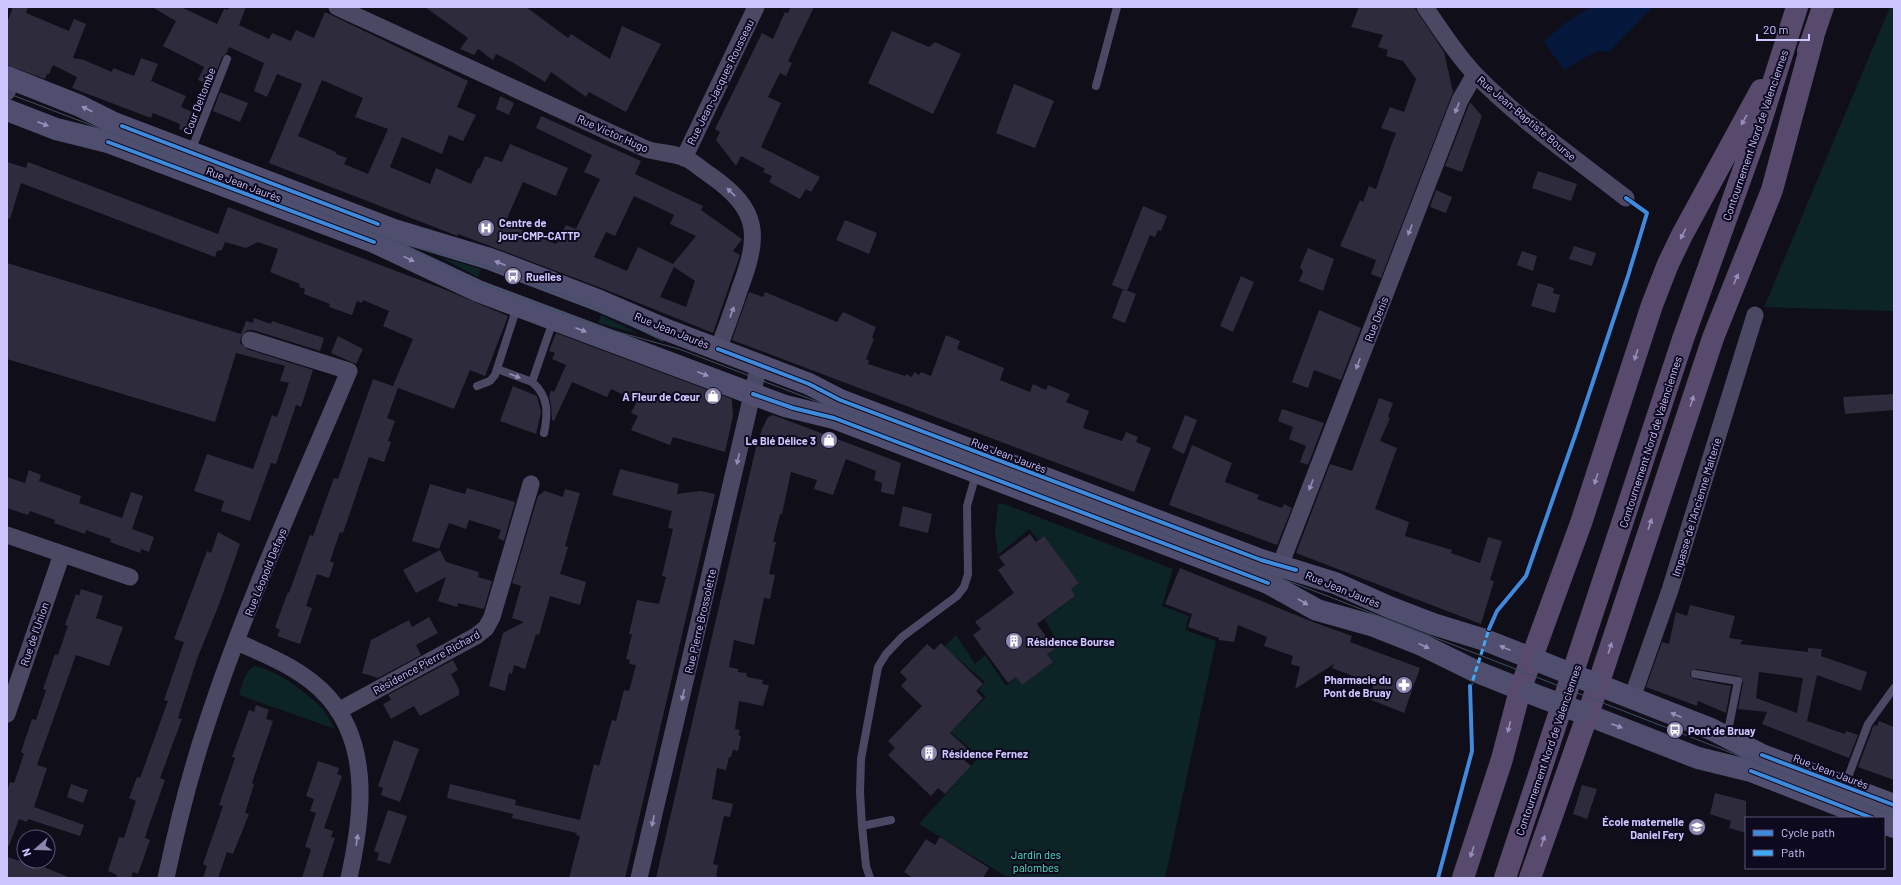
<svg xmlns="http://www.w3.org/2000/svg" width="1901" height="885" viewBox="0 0 1901 885" font-family="Barlow,sans-serif">
<style>
.green{fill:#0d2426}
.water{fill:#05173a}
.building{fill:#2e2b3d;fill-rule:evenodd}
.lines{fill:none;stroke-linecap:round;stroke-linejoin:round}
.service{stroke:#4a4863;stroke-width:8}
.minor{stroke:#4a4863;stroke-width:17}
.secondary{stroke:#504e6e;stroke-width:22}
.primary{stroke:#574a6d;stroke-width:22}
.tram{stroke:#3c5164;stroke-width:1}
.secondary-bridge{stroke:#504e6e;stroke-width:22}
.quiet{stroke:#3fa9f5;stroke-width:3;stroke-dasharray:6 3;stroke-linecap:butt}
.cycleway-casing{stroke:#0d091e;stroke-width:6}
.cycleway{stroke:#408adc;stroke-width:4}
.oneway{fill:#938db9}
.oneway2{fill:#9590be}
.oneway3{fill:#988ebd}
.labels{text-anchor:middle;dominant-baseline:central;stroke-width:4;stroke-linejoin:round;paint-order:stroke}
.street-label{font-size:11px;fill:#cec6ff;stroke:#0d091e}
.poi-label{font-size:11px;font-weight:bold;fill:#cec6ff;stroke:#0d091e;text-anchor:start}
.park-label{font-size:11px;fill:#46ebc4;stroke:#0d091e}
</style>
<rect width="100%" height="100%" fill="#100e19"/>
<!-- green -->
<path class="green" d="M1890 7H1894V311L1764 307Z
M440 257 481 269 478 277Z
M601 315 639 334 598 323Z
M998 504H1004L1173 569 1162 606 1189 616 1185 630 1216 641 1165 878H1015L1004 875 919 824 979 757 951 732 986 697 979 690 985 682 944 647 956 635 975 664 985 655 1006 686 1016 677 1022 685 1053 662 1047 654 1059 646 1045 619 1075 596 1071 589 1079 583 1044 536 1038 540 1029 529 998 555 995 532Z
M254 666C275 669 306 692 321 707 327 713 330 722 335 729L239 695C243 683 244 673 254 666Z"/>
<!-- water -->
<path class="water" d="M1590 7H1653L1609 52 1597 51 1564 70 1544 42 1562 25Z"/>
<!-- building -->
<path class="building" d="M13 7H28L26 13 69 31 74 19 86 24 73 58 84 60 112 72 113 68 134 76 141 58 158 64 151 81 186 96 181 107 199 115 192 134 179 129 180 124 153 113 151 118 72 88 77 77 53 65 49 74H47L45 79 7 65V23Z
M152 7H181L217 24 224 9 228 10 229 7H246L239 25 269 39 272 33 291 41 296 30 314 38 325 12 468 81 457 107 476 115 463 141 449 135 442 154 402 137 390 167 430 184 436 168 471 184 477 170 480 167 485 156 502 162 510 144 568 168 556 196 523 182 505 223 556 244 566 225 576 229 600 179 584 172 592 155 536 128 541 116 641 161 635 174 703 206 701 210 742 239 733 251 740 255 713 333 604 289 458 234 457 236 455 235 269 163 302 84 277 74 267 97 254 91 264 63 229 47 226 54 222 57 211 86 198 80 204 67 163 46 176 21ZM322 80 363 98 355 117 388 129 368 174 344 164 347 158 336 154V152L298 136ZM634 196 674 215 670 224 696 236 673 264 638 247 627 271 594 257 606 232 615 236ZM674 267 695 281 686 307 660 297Z
M425 7H526L568 38 571 34 610 59 622 26 661 44 626 112 589 92 586 97 551 72 545 82 512 62 496 54 493 60 478 49 474 55 460 49 468 38Z
M791 7H814L788 61 792 63 786 76 780 73 768 97 781 103 761 147 820 177 811 192 806 189 800 199 769 182 772 176 763 172 765 169 741 156 736 166 716 140 720 132 715 129 762 33 773 39 785 12 788 13Z
M1359 7H1414L1444 52 1453 92 1381 278 1371 274 1376 260 1340 246 1360 200 1363 202 1369 186 1376 189 1391 146 1396 133 1381 128 1390 107 1404 112 1416 79 1403 61 1386 56 1388 50 1378 47 1383 35 1351 27Z
M892 31 929 47 935 42 961 54 933 114 868 83Z
M1014 84 1054 101 1035 148 996 133Z
M220 92 248 103 240 122 213 111Z
M500 96 514 103 509 115 496 109Z
M1470 102 1482 116 1462 172 1445 166Z
M7 162 26 168 28 162 218 234 228 207 446 290 508 316 485 376 470 370 454 409 393 386 413 339 383 326 389 311 363 300 362 303 357 301 352 315 329 307 330 304 304 294 305 289 299 287 300 284 270 272 278 249 258 242 246 248 225 242 222 250 217 251 215 257 21 183 10 219 7 218Z
M1538 171 1577 184 1571 201 1532 188Z
M1436 190 1452 197 1446 213 1430 207Z
M1143 206 1167 216 1161 231 1158 230 1155 237 1150 235 1127 291 1112 285Z
M845 220 877 233 869 254 836 240Z
M1574 246 1596 253 1592 266 1569 259Z
M1308 248 1334 259 1323 291 1299 281 1303 272 1300 267Z
M1522 251 1537 256 1533 271 1517 265Z
M7 263 241 334 246 321 253 323 254 318 271 324 272 321 324 338 320 351 253 330H247L241 337 240 343 247 349 313 370 301 407 296 405 276 464 271 463 250 521 221 511 224 501 194 491 207 454 253 469 272 415 277 417 289 383 280 381 285 366 236 353 215 422 7 359Z
M1241 276 1254 282 1233 332 1220 326Z
M1538 283 1554 288 1553 293 1560 295 1555 313 1531 306Z
M1123 289 1136 294 1125 323 1112 318Z
M749 292 763 297 765 292 837 322 843 312 876 327 872 338 874 339 866 359 869 361 868 364 905 376 906 374 912 377 914 372 919 375 921 372 931 376 946 335 960 341 957 349 1004 368 1000 380 1030 392 1033 384 1046 390 1048 385 1070 394 1066 402 1089 411 1083 428 1122 441 1126 432 1138 437 1136 442 1151 448 1134 492 732 340Z
M1319 310 1361 328 1341 380 1314 370 1308 388 1292 382Z
M556 333 732 399 733 416 725 452 673 437 670 445 631 430 638 416 631 413 637 401 611 389 607 397 572 382 554 421 552 420 551 405 549 396 551 390 554 392 566 365 552 359 555 353 549 351Z
M338 336 363 349 356 364 331 353Z
M373 379 398 388 387 418 395 421 388 441 391 442 384 462 369 457 343 533 340 532 330 561 334 563 329 578 317 574 306 606 312 608 300 644 277 636 280 630 275 627 288 592 289 593 310 535 313 536 334 478 338 479Z
M513 386 537 396 541 412 536 434 500 421Z
M1894 394V410L1845 414 1843 397Z
M1379 398 1393 403 1388 417 1390 418 1380 441 1397 448 1375 509 1409 522 1405 536 1452 550 1451 553 1480 563 1488 537 1502 541 1490 580 1494 581 1481 624 1296 553 1330 464 1352 471Z
M1282 409 1324 423 1308 465 1300 462 1306 446 1289 439 1293 427 1278 421Z
M773 415 901 463 894 495 881 492 882 483 874 480 876 471 846 459 833 495 814 489 817 480 791 472 782 514H780L773 542H776L769 574 775 575 770 599 764 598 754 645 734 640 729 667 738 669V672L746 673 747 677 763 680 762 684 769 685 763 706 739 701 735 729 740 730 738 735 741 736 738 751 733 750 731 757H729L726 770 717 768 712 799 733 804 730 817 724 816 713 864 718 865 716 878H656L756 447 762 429 768 417Z
M1185 415 1197 420 1184 454 1172 448Z
M1192 445 1232 463 1225 482 1259 495 1257 499 1282 508 1284 504 1292 508 1277 545 1169 505Z
M620 469 679 484 677 494 700 491 715 494 625 878H569L580 836 576 835 577 833 512 818 513 814 447 798 450 784 516 800 515 805 580 820 594 764 599 766 612 720 616 721 624 690 629 691 636 665 629 664 630 660 626 659 632 634H629L637 600 659 604 666 577 662 576 673 529 668 528 672 511 612 495Z
M29 470 41 475 39 481 81 496 79 503 122 518 131 492 143 496 132 529 154 537 149 552 141 549 140 553 110 542 111 539 99 535 86 530 85 534 54 523 55 520 30 511 28 515 7 508V477L25 483Z
M430 484 465 494 467 488 515 502 504 541 498 538 501 530 469 520 466 529 449 523 439 549 412 541Z
M565 489 580 493 565 546 568 547 560 574 586 582 580 605 550 596 539 635 536 634 525 669 514 665 512 674 509 673 505 691 489 686 503 633 524 622 512 618 521 586 512 583 538 496 545 491 563 497Z
M903 506 932 514 928 533 899 526Z
M218 532 240 544 220 602 197 659 178 718 182 719 160 778 165 780 147 831 145 838 150 840 138 874 133 872 131 878H116L117 875 108 871 119 837 124 838 136 801 129 798 137 777 140 778 168 701 164 700 184 642 174 639 207 551 211 553Z
M1030 534 1036 542 1044 536 1079 583 1071 589 1075 596 1037 624 1055 649 1047 654 1053 662 1022 685 1016 677 1008 683 973 635 981 629 975 622 1014 593 998 570 1005 565 999 557Z
M440 550 446 562 479 572 478 577 492 581 484 609 458 603 457 607 438 601 446 577 416 593 403 570Z
M1180 568 1313 622 1352 636 1350 642 1420 668 1404 713 1369 699 1374 684 1332 668 1334 664 1295 689 1300 667 1291 664 1293 656 1264 646 1267 637 1238 625 1234 642 1219 640V638L1188 627 1192 614 1165 604Z
M81 589 103 596 96 618 123 627 109 666 76 655 37 765 47 768 34 807 84 825 80 836 28 819 27 822 19 819 9 846H7V792L10 782 14 783 24 754 21 752 32 719 36 720 46 690 43 689 55 654 58 655 68 626 65 625 76 594 79 596Z
M1690 605 1735 616 1729 638 1743 640 1740 644 1808 652V648L1822 649 1821 656 1867 672 1861 691 1817 675 1807 721 1845 734 1846 731 1858 735 1849 758 1762 724 1767 712 1738 709 1743 682 1739 676 1696 669 1690 673V676L1694 679 1731 686 1726 713 1698 701 1697 706 1646 687 1662 642 1669 644 1676 612 1687 616ZM1759 672 1803 678 1797 713 1756 698Z
M429 617 438 633 416 645 421 655 378 678 362 673 371 640 409 620 412 627Z
M941 643 983 684 976 691 983 698 950 733 971 752 964 760 971 766 945 794 938 788 931 796 888 755 895 748 888 741 922 706 901 686 907 679 900 672 927 644 934 650Z
M453 660 458 670 451 674 459 689V695L420 716 414 706 391 719 383 704 391 700 388 695Z
M256 705 269 710 266 719 273 721 252 783 254 784 245 813 249 814 233 854 227 852 218 878H203L207 866 203 864 223 806 219 805 235 758 232 757 249 710 254 712Z
M1879 721 1894 727V780L1858 767 1873 727 1874 725 1877 726Z
M394 740 419 749 400 802 381 795 383 788 378 786Z
M318 761 339 768 337 774 342 776 324 828 333 831 331 837 335 838 322 878H302L311 849 305 847 316 813 310 811 314 799 306 796Z
M71 784 88 790 83 803 67 797Z
M1582 785 1597 789 1587 819 1573 814Z
M1715 793 1746 801V833L1729 828 1731 821 1710 814Z
M388 810 407 816 390 864 377 860 379 853 374 851Z
M940 837 989 868 983 878H913L904 872 926 839 935 845Z
M7 857 33 865 34 863 71 878H7Z"/>
<g class="lines">
<!-- service -->
<path class="service" d="M1096 86 1117 7
M191 151 227 59
M497 369 532 382
M477 386 490 381 495 375 517 307
M544 433C548 414 549 396 532 382L553 321
M1695 674 1738 681 1727 736
M1845 785 1868 724 1894 688
M862 826 860 792 861 759 878 667 886 654 902 637 957 596 964 587 968 574 967 506 976 474
M870 878 866 866 862 826 891 820"/>
<!-- minor -->
<path class="minor" d="M337 7 646 149C658 153 674 153 685 158 694 162 702 170 710 175 760 210 760 235 740 288 733 309 726 329 718 349
M1425 7C1441 30 1455 53 1474 73 1519 120 1575 158 1626 198
M7 92 12 79
M684 158 756 7
M7 535 130 577
M1280 566 1460 100 1475 74
M237 642C269 656 304 670 328 697 372 747 362 819 349 878
M1632 698 1670 590 1755 315
M338 711 476 636 486 628 492 617 531 484
M7 714 62 554
M166 878C177 826 190 774 207 723 246 603 300 487 349 371L250 340
M639 878 759 365"/>
<!-- secondary -->
<path class="secondary" d="M7 77 80 106 114 123 394 230 490 259 600 301 667 330 809 384 840 400 1261 560 1335 583 1389 607 1433 624 1485 640 1541 662
M7 110 56 129 108 142 374 242 478 291 785 406 834 418 1268 583 1317 610 1374 626 1422 645 1475 671 1530 693
M1591 682 1711 729 1762 755 1894 805
M1580 712 1698 758 1751 771 1872 818
M1884 823 1894 827"/>
<!-- primary -->
<path class="primary" d="M1808 51 1823 7
M1463 878 1502 759 1520 690 1581 523 1652 305 1668 264 1682 235 1761 90
M1505 878 1683 339 1760 124 1797 7
M1530 878 1598 685 1713 338 1772 190 1813 38"/>
<!-- tram -->
<path class="tram" d="M7 93 403 244
M398 242 481 283 600 327 679 349 1330 597 1894 816
M419 248 481 264 587 304 663 341"/>
<!-- secondary-bridge -->
<path class="secondary-bridge" d="M1541 662 1591 682
M1530 693 1580 712"/>
<!-- quiet -->
<path class="quiet" d="M1470 689 1490 626"/>
<!-- cycleway casing -->
<g class="cycleway-casing">
<path id="cycleway" d="M122 126 378 224
M108 142 374 242
M718 349 809 384 840 400 1261 560 1296 570
M753 394 793 408 834 418 1268 583
M1489 629 1497 611 1526 576 1577 430 1628 276 1647 213 1626 198
M1762 755 1894 805
M1751 771 1872 818
M1438 878 1472 751 1470 686"/>
</g>
<!-- cycleway -->
<use href="#cycleway" class="cycleway"/>
</g>
<!-- one-way arrows -->
<defs><path id="oneway-solid" d="M-6-.8H1V-3.2L6.5 0L1 3.2V.8H-6Z"/></defs>
<g class="oneway">
<use href="#oneway-solid" transform="translate(1457 108) rotate(111)"/>
<use href="#oneway-solid" transform="translate(731 192) rotate(-136)"/>
<use href="#oneway-solid" transform="translate(1410 230) rotate(111)"/>
<use href="#oneway-solid" transform="translate(732 312) rotate(-70)"/>
<use href="#oneway-solid" transform="translate(1358 364) rotate(111)"/>
<use href="#oneway-solid" transform="translate(515 376) rotate(21)"/>
<use href="#oneway-solid" transform="translate(738 459) rotate(103)"/>
<use href="#oneway-solid" transform="translate(1311 485) rotate(111)"/>
<use href="#oneway-solid" transform="translate(683 695) rotate(103)"/>
<use href="#oneway-solid" transform="translate(653 821) rotate(103)"/>
<use href="#oneway-solid" transform="translate(357 840) rotate(-81)"/>
</g>
<g class="oneway2">
<use href="#oneway-solid" transform="translate(87 109) rotate(-153)"/>
<use href="#oneway-solid" transform="translate(43 124) rotate(21)"/>
<use href="#oneway-solid" transform="translate(409 259) rotate(26)"/>
<use href="#oneway-solid" transform="translate(500 263) rotate(-159)"/>
<use href="#oneway-solid" transform="translate(581 330) rotate(21)"/>
<use href="#oneway-solid" transform="translate(703 374) rotate(21)"/>
<use href="#oneway-solid" transform="translate(1303 602) rotate(31)"/>
<use href="#oneway-solid" transform="translate(1424 646) rotate(24)"/>
<use href="#oneway-solid" transform="translate(1505 648) rotate(-158)"/>
<use href="#oneway-solid" transform="translate(1676 715) rotate(-158)"/>
<use href="#oneway-solid" transform="translate(1617 726) rotate(21)"/>
</g>
<g class="oneway3">
<use href="#oneway-solid" transform="translate(1744 120) rotate(119)"/>
<use href="#oneway-solid" transform="translate(1683 234) rotate(117)"/>
<use href="#oneway-solid" transform="translate(1736 279) rotate(-67)"/>
<use href="#oneway-solid" transform="translate(1636 355) rotate(108)"/>
<use href="#oneway-solid" transform="translate(1692 401) rotate(-72)"/>
<use href="#oneway-solid" transform="translate(1596 479) rotate(108)"/>
<use href="#oneway-solid" transform="translate(1650 524) rotate(-72)"/>
<use href="#oneway-solid" transform="translate(1610 648) rotate(-72)"/>
<use href="#oneway-solid" transform="translate(1509 727) rotate(104)"/>
<use href="#oneway-solid" transform="translate(1543 841) rotate(-71)"/>
<use href="#oneway-solid" transform="translate(1472 852) rotate(108)"/>
</g>
<!-- icons -->
<defs>
<g id="hospital-disc" transform="scale(0.9)"><circle r="9.5" fill="#8c86ae" stroke="#0d091e"/><path d="M-5-5h3v3.5h4V-5h3V5h-3V1.5h-4V5h-3Z" fill="#fff"/></g>
<g id="bus-disc" transform="scale(0.9)"><circle r="9.5" fill="#8c86ae" stroke="#0d091e"/><path d="M-5-6H5V4H4V6H2V4H-2V6H-4V4H-5ZM-3.5-4V0h7V-4ZM-3.5 1.2v1.5H-2V1.2ZM2 1.2v1.5H3.5V1.2Z" fill="#fff"/></g>
<g id="shop-disc" transform="scale(0.9)"><circle r="9.5" fill="#8c86ae" stroke="#0d091e"/><path d="M-5-2.5h2.3a2.7 3.5 0 0 1 5.4 0H5L5.5 6h-11ZM-1.5-2.5h3a1.5 2.3 0 0 0-3 0Z" fill="#fff"/></g>
<g id="building-disc" transform="scale(0.9)"><circle r="9.5" fill="#8c86ae" stroke="#0d091e"/><path d="M-4-6H4V6H1V3H-1V6H-4ZM-2.5-4.3h1.7v1.8h-1.7ZM.8-4.3h1.7v1.8H.8ZM-2.5-1h1.7V.8h-1.7ZM.8-1h1.7V.8H.8Z" fill="#fff"/></g>
<g id="pharmacy-disc" transform="scale(0.9)"><circle r="9.5" fill="#8c86ae" stroke="#0d091e"/><path d="M-2-6h4v4h4v4h-4v4h-4v-4h-4v-4h4Z" fill="#fff"/></g>
<g id="school-disc" transform="scale(0.9)"><circle r="9.5" fill="#8c86ae" stroke="#0d091e"/><path d="M0-5L7-2L0 1L-7-2ZM-4 1L0 2.5L4 1V4Q0 6-4 4Z" fill="#fff"/></g>
</defs>
<g fill-rule="evenodd">
<use href="#hospital-disc" x="486" y="228"/>
<use href="#bus-disc" x="513" y="276"/>
<use href="#shop-disc" x="713" y="396"/>
<use href="#shop-disc" x="829" y="440"/>
<use href="#building-disc" x="1014" y="641"/>
<use href="#pharmacy-disc" x="1404" y="685"/>
<use href="#bus-disc" x="1675" y="730"/>
<use href="#building-disc" x="929" y="753"/>
<use href="#school-disc" x="1697" y="827"/>
</g>
<g class="labels">
<!-- street labels -->
<g class="street-label">
<text transform="translate(720 82) rotate(-64)">Rue Jean-Jacques Rousseau</text>
<text transform="translate(199 101) rotate(-69)">Cour Deltombe</text>
<text transform="translate(1527 118) rotate(40)">Rue Jean-Baptiste Bourse</text>
<text transform="translate(613 133) rotate(24)">Rue Victor Hugo</text>
<text transform="translate(1755 135) rotate(-71)">Contournement Nord de Valenciennes</text>
<text transform="translate(244 184) rotate(21)">Rue Jean Jaurès</text>
<text transform="translate(1376 319) rotate(-69)">Rue Denis</text>
<text transform="translate(672 330) rotate(22)">Rue Jean Jaurès</text>
<text transform="translate(1650 442) rotate(-72)">Contournement Nord de Valenciennes</text>
<text transform="translate(1009 455) rotate(21)">Rue Jean Jaurès</text>
<text transform="translate(1696 507) rotate(-73)">Impasse de l'Ancienne Malterie</text>
<text transform="translate(265 572) rotate(-68)">Rue Léopold Defays</text>
<text transform="translate(1343 589) rotate(22)">Rue Jean Jaurès</text>
<text transform="translate(700 621) rotate(-77)">Rue Pierre Brossolette</text>
<text transform="translate(34 634) rotate(-71)">Rue de l'Union</text>
<text transform="translate(426 662) rotate(-29)">Résidence Pierre Richard</text>
<text transform="translate(1548 750) rotate(-71)">Contournement Nord de Valenciennes</text>
<text transform="translate(1831 771) rotate(21)">Rue Jean Jaurès</text>
</g>
<!-- poi labels -->
<g class="poi-label">
<text x="499" y="222">Centre de<tspan x="499" dy="13">jour-CMP-CATTP</tspan></text>
<text x="526" y="276">Ruelles</text>
<text x="700" y="396" text-anchor="end">A Fleur de Cœur</text>
<text x="816" y="440" text-anchor="end">Le Blé Délice 3</text>
<text x="1027" y="641">Résidence Bourse</text>
<text x="1391" y="679" text-anchor="end">Pharmacie du<tspan x="1391" dy="13">Pont de Bruay</tspan></text>
<text x="1688" y="730">Pont de Bruay</text>
<text x="942" y="753">Résidence Fernez</text>
<text x="1684" y="821" text-anchor="end">École maternelle<tspan x="1684" dy="13">Daniel Fery</tspan></text>
</g>
<!-- park labels -->
<g class="park-label">
<text x="1036" y="854">Jardin des<tspan x="1036" dy="13">palombes</tspan></text>
</g>
</g>
<!-- border -->
<rect width="1901" height="885" fill="none" stroke="#cec6ff" stroke-width="16"/>
<!-- legend -->
<rect x="1745" y="817" width="140" height="52" fill="#0d091e" stroke="#5a5578"/>
<rect x="1753" y="830" width="20" height="6" fill="#408adc" stroke="#5a5578"/>
<text x="1781" y="837" font-size="12" fill="#cec6ff">Cycle path</text>
<rect x="1753" y="850" width="20" height="6" fill="#3fa9f5" stroke="#5a5578"/>
<text x="1781" y="857" font-size="12" fill="#cec6ff">Path</text>
<!-- north arrow -->
<g transform="translate(36 849) rotate(250)"><circle r="19" fill="#0d091e" stroke="#5a5578"/>
<path d="M0-3L7 15L0 10L-7 15Z" fill="#8c86ae"/>
<text y="-6" font-size="11" font-weight="bold" text-anchor="middle" fill="#cec6ff">N</text>
</g>
<!-- scale -->
<path d="M1757 34v6h52v-6" fill="none" stroke="#cec6ff" stroke-width="2"/>
<text x="1763" y="34" font-size="12" fill="#cec6ff" stroke="#0d091e" stroke-width="3" paint-order="stroke">20 m</text>
</svg>
